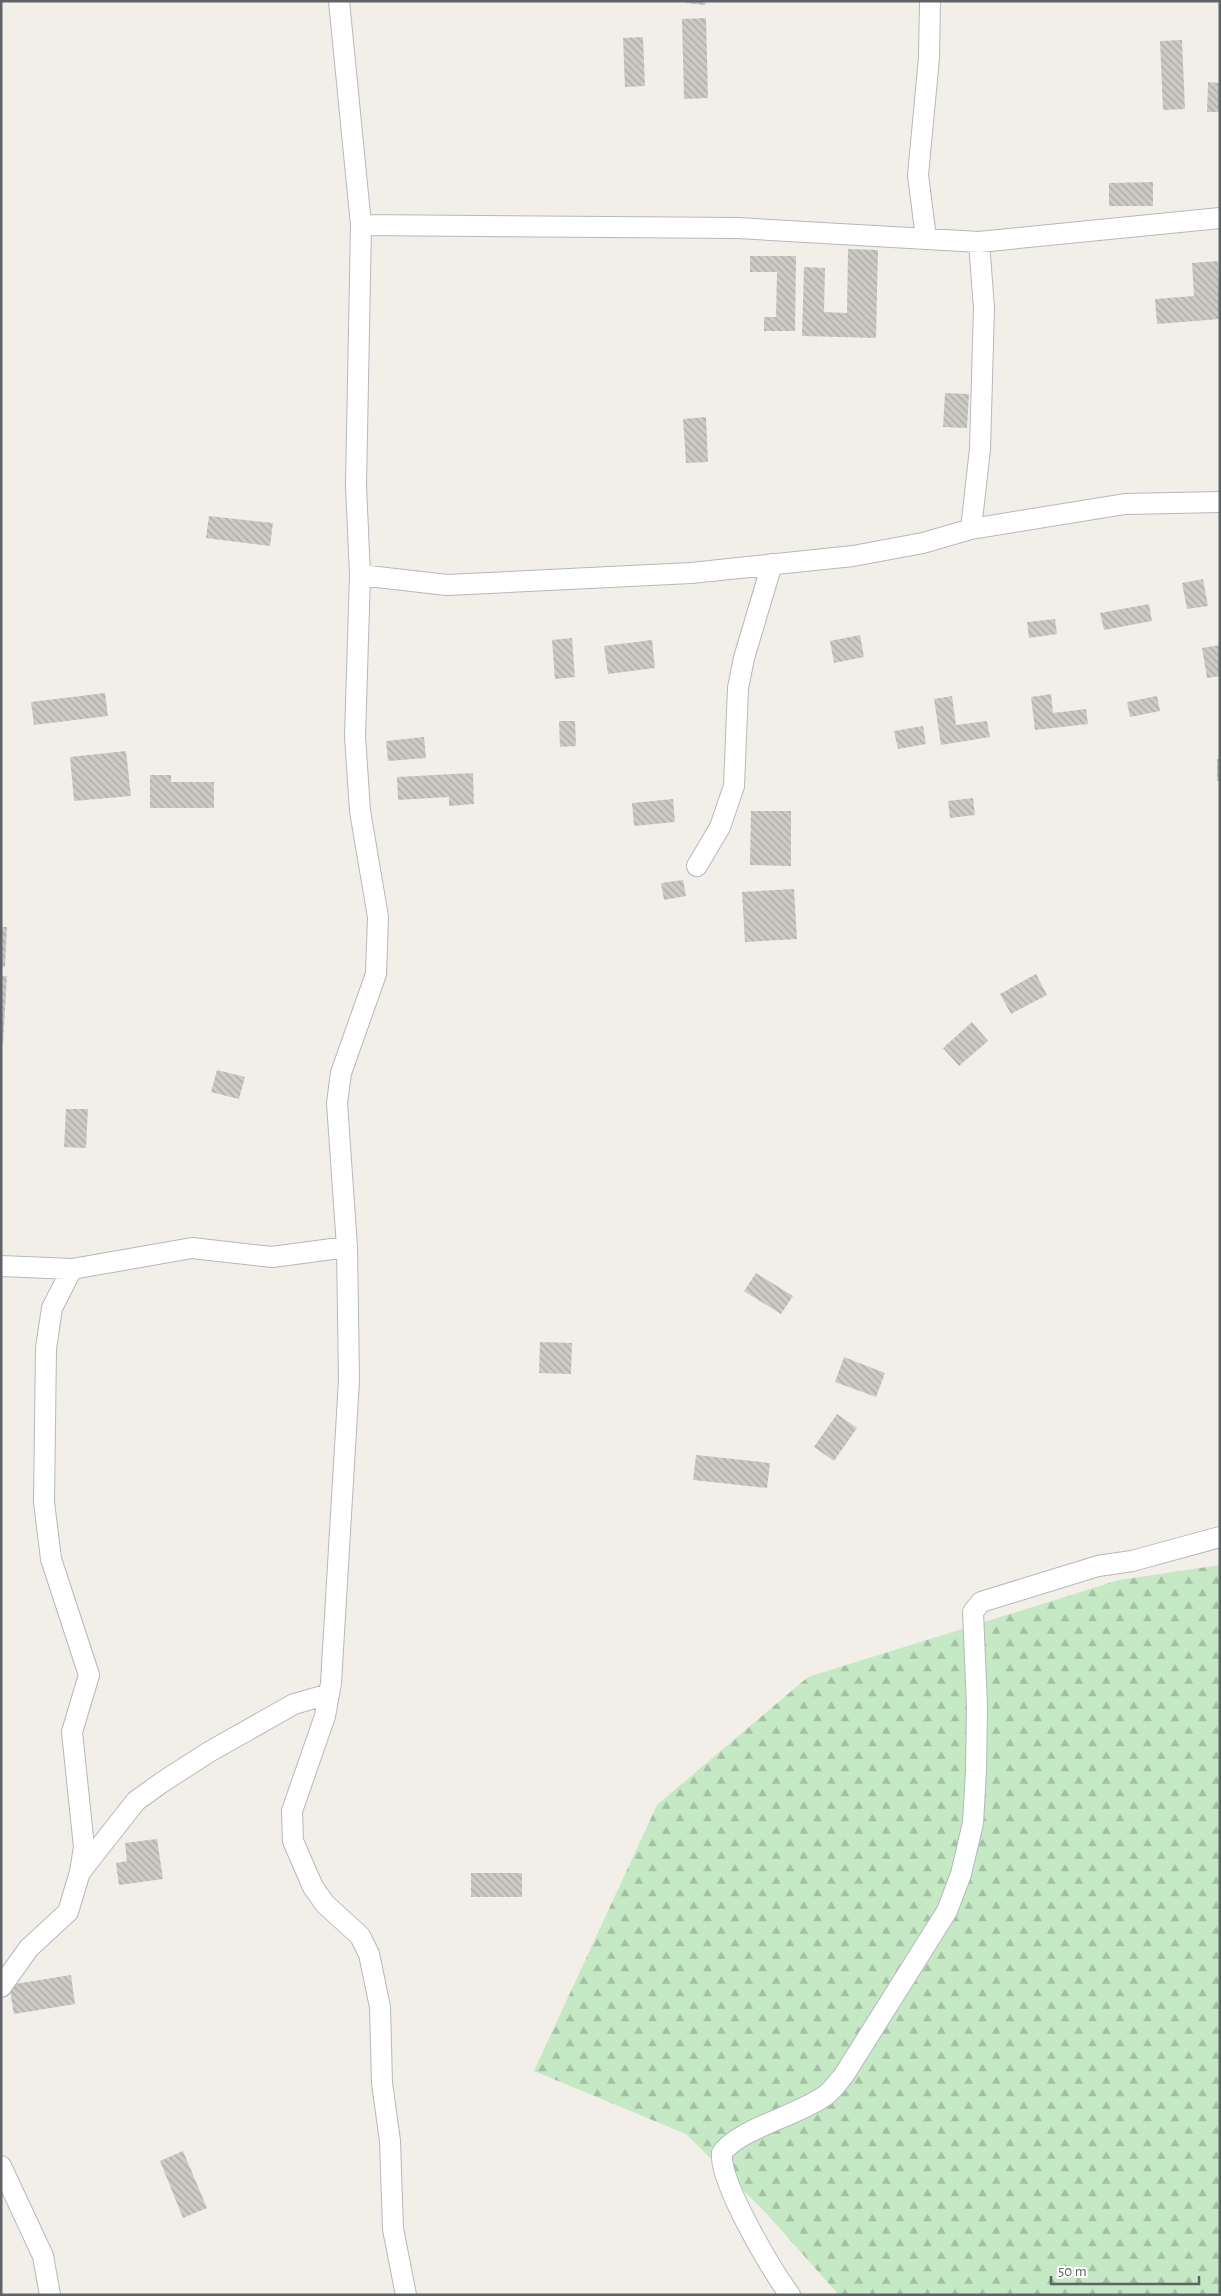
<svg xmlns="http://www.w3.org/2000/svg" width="1221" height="2296" viewBox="0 0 1221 2296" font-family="'Alegreya Sans',sans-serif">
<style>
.forest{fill:url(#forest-firs)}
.building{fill:url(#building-back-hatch)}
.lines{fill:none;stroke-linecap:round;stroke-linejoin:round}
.street-casing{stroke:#b5b8bc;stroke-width:22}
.street{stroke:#fff;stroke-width:20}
</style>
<defs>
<pattern id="forest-firs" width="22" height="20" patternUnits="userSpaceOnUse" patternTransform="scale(1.25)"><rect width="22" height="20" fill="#c5e8c5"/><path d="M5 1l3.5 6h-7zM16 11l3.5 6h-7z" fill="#a3c0a4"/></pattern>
<pattern id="building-back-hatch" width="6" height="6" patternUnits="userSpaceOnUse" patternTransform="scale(1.25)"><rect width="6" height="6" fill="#cccac5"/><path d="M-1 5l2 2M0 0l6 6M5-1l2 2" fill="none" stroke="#a9a8a4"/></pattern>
</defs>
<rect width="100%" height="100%" fill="#f1efe8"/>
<!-- forest -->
<path class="forest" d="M1220 1565V2295H839L766 2213 686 2134 534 2071 657 1805 808 1677 1119 1580Z"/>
<!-- building -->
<path class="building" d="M686 1H706L705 5 686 3Z
M706 18 708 98 684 99 682 19Z
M643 37 645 86 625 87 623 38Z
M1182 40 1185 109 1163 110 1160 41Z
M1208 82 1220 83V112H1207Z
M1153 182V206H1109V183Z
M848 249 878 250 876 338 802 336 804 267 825 268 824 312 847 313Z
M750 256H796L795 331H764V317H776L777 272H750Z
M1218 261 1220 319 1157 324 1155 299 1194 296 1192 263Z
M945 393 969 394 967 428 943 427Z
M706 417 708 462 686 463 683 419Z
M209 516 273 523 270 546 206 538Z
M1203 579 1208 606 1187 609 1182 583Z
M1149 604 1152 621 1104 630 1100 613Z
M1055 619 1057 634 1029 638 1027 622Z
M860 635 864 657 834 663 830 641Z
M572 638 575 677 555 679 552 640Z
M652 640 655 668 608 674 604 646Z
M1220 645V676L1207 678 1202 648Z
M105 693 108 716 34 725 31 702Z
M1051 694 1053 713 1086 709 1088 724 1035 730 1031 697Z
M952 696 956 725 987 721 990 737 941 745 934 699Z
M1157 696 1160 711 1130 717 1127 702Z
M559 721H575L576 746 560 747Z
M923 726 926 744 898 749 894 731Z
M424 737 426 758 388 761 386 741Z
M126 751 131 796 74 801 70 757Z
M1217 759H1220V781H1217Z
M473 773 474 804 449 806V797L398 800 397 777Z
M150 775H171V782H214V808H150Z
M973 798 975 815 950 818 948 801Z
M673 799 675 822 634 826 632 803Z
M751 811H791V866L750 865Z
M683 880 686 896 664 900 661 883Z
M794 889 797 939 745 942 742 892Z
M1 927H7L5 967H1Z
M1036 974 1047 995 1011 1014 1000 994Z
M1 976H7L3 1044H1Z
M972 1022 988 1041 959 1066 943 1048Z
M217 1070 245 1077 239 1099 211 1092Z
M66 1109H88L86 1148 64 1147Z
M756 1273 793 1296 781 1314 744 1291Z
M540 1342 572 1343 571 1374 539 1373Z
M844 1357 885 1373 876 1397 835 1382Z
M837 1414 857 1428 834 1461 814 1447Z
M696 1455 770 1463 767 1488 693 1480Z
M157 1839 163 1879 119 1885 116 1863 127 1861 125 1843Z
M471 1873H522V1897H471Z
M71 1975 75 2004 14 2014 9 1985Z
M183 2151 207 2208 183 2218 160 2161Z"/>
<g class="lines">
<!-- street casing -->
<g class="street-casing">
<path id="street" d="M339 1 361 225 356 486 360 575 355 736 360 811 378 917 376 974 341 1073 337 1103 347 1247 349 1380 331 1683 325 1716 292 1811 293 1841 313 1887 325 1904 360 1936 369 1954 380 2007 382 2083 390 2141 393 2229 406 2295
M361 225 738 228 979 242 1220 218
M926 238 918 175 929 58 930 1
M971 529 980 449 984 308 979 242
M360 575 447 585 691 573 853 556 923 543 971 529 1125 504 1220 502
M697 866 720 827 734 786 738 688 744 658 772 564
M1 1266 72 1269 192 1248 272 1257 347 1247
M81 1871 136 1801 161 1783 209 1752 294 1704 329 1694
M1 1987 29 1948 68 1912 80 1872 84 1847 72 1732 89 1675 51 1559 44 1502 46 1348 52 1308 72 1269
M1 2166 43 2256 50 2295
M790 2295C771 2269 719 2182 722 2153 738 2129 800 2115 826 2095 833 2090 838 2082 844 2075L947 1911 961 1874 973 1823 976 1771 977 1706 973 1612 981 1602 1098 1566 1132 1561 1220 1537"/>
</g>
<!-- street -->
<use href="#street" class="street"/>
</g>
<!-- border -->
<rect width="1221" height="2296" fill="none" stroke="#5f6368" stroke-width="5"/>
<!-- scale -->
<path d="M1051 2276v8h148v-8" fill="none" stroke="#5f6368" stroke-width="2.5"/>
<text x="1058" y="2276" font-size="15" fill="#5f6368" stroke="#ffffff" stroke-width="4" paint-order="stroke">50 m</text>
</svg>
